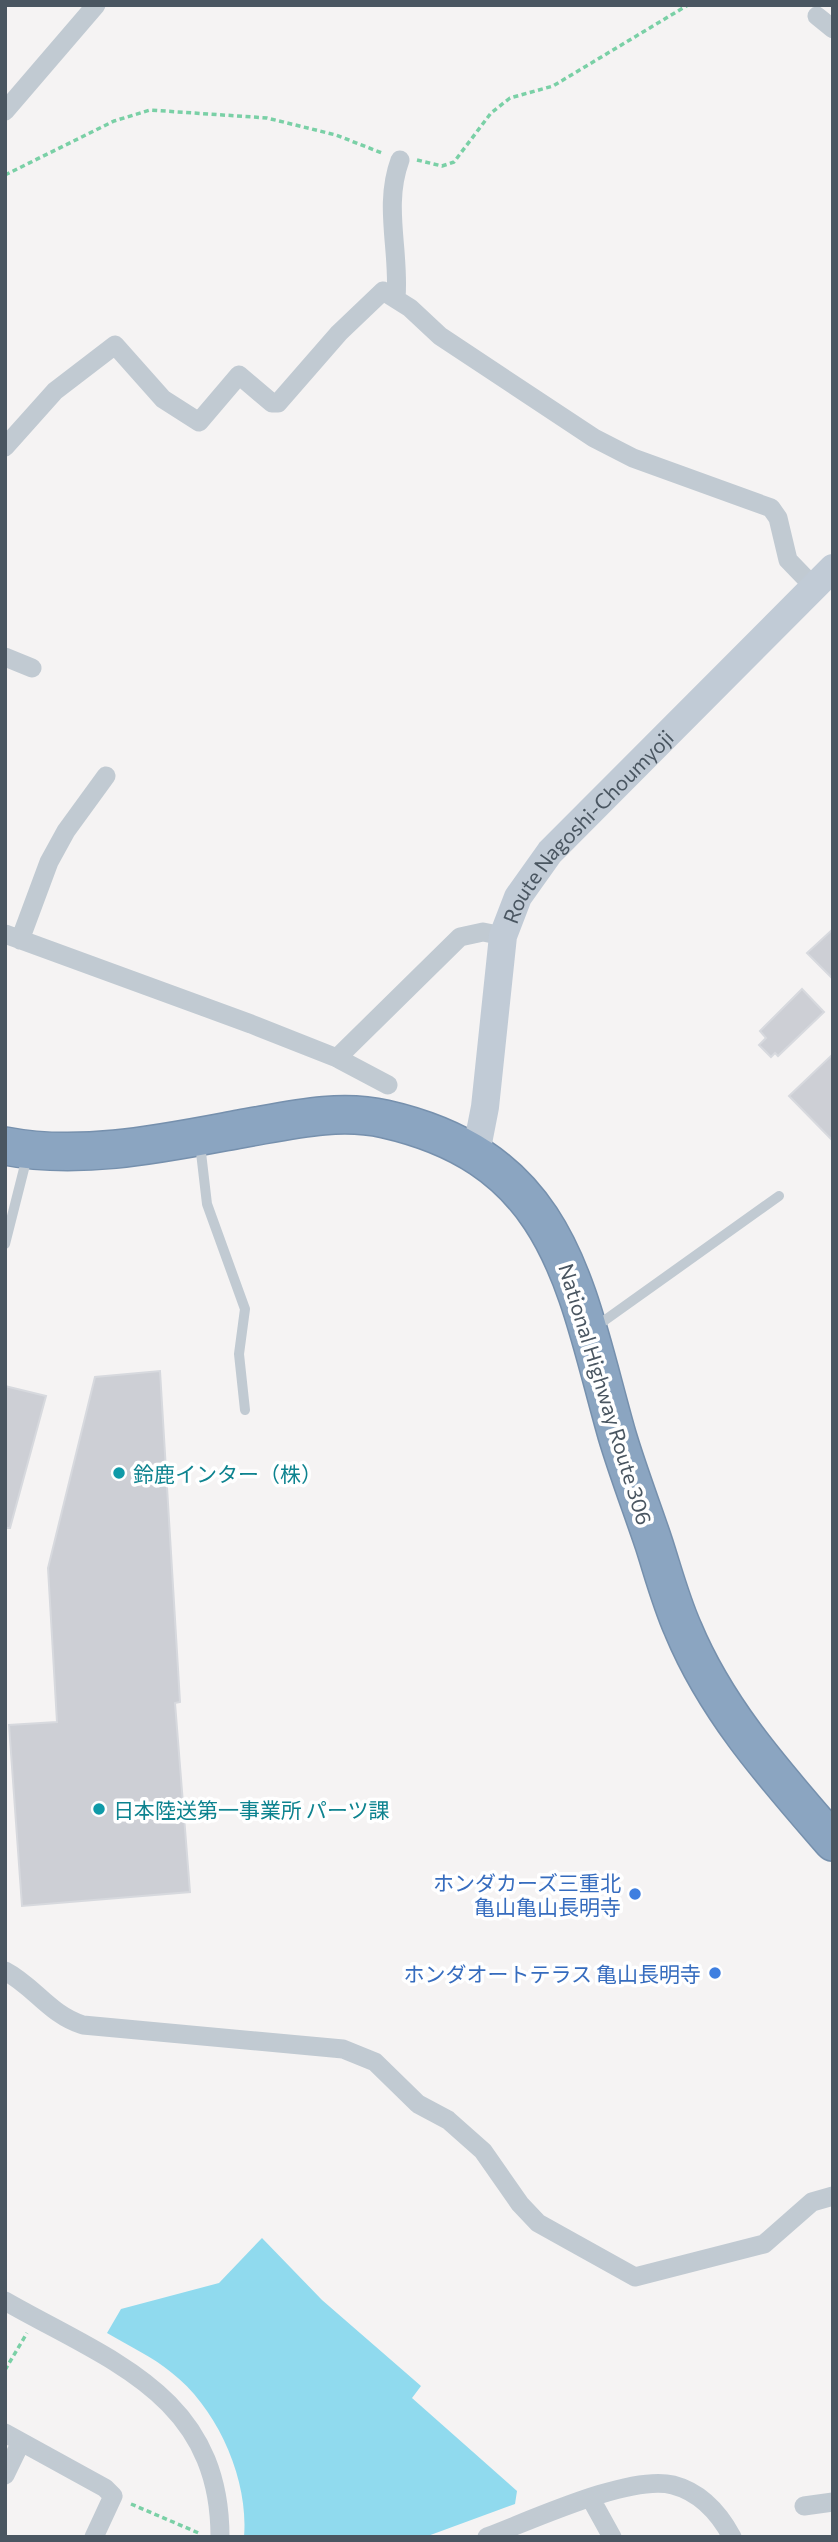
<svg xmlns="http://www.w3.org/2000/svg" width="838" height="2542" viewBox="0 0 838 2542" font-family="Commissioner,'Noto Sans JP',sans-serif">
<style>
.water{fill:#90daee}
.building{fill:#cdcfd5;stroke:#d7d9de;stroke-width:2}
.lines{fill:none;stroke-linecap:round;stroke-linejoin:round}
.highway-casing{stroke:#7690ad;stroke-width:40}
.path{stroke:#7ad0a6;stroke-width:3.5;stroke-dasharray:5 3.5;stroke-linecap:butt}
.lane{stroke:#c1cad2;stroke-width:10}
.street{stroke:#c1cad2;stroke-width:19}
.secondary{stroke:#c1cbd6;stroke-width:28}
.highway{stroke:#8ba5c1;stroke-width:37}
.culture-dot{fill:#0f9aa8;stroke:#fff;stroke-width:2.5}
.shop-dot{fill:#3f7fe0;stroke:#fff;stroke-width:2.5}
.labels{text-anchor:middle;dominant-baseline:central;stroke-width:7;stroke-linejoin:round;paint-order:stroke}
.street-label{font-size:21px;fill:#4a5661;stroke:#fff}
.culture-label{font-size:21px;fill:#0d838f;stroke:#fff;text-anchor:start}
.shop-label{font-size:21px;fill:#366cbe;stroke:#fff;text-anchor:end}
</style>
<rect width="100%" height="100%" fill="#f5f3f3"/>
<!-- water -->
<path class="water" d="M262 2238 322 2300 421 2386 412 2398 517 2491 515 2504 425 2537H244C249 2479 217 2408 172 2373 153 2357 129 2346 107 2333L121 2309 219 2283Z"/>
<!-- building -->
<path class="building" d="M833 929V979L807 953Z
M802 989 824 1012 778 1056 775 1053 771 1057 759 1045 766 1038 760 1031Z
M833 1054V1141L789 1096Z
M160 1371 180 1702 175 1703 190 1892 22 1906 9 1725 57 1722 48 1568 95 1377Z
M5 1386 46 1396 10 1528H5Z"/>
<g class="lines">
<!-- highway casing -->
<g class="highway-casing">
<path id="highway" d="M5 1146C81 1161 165 1143 240 1129 287 1121 337 1108 385 1119 562 1159 575 1287 617 1435 628 1472 642 1508 654 1544 663 1572 671 1602 683 1629 717 1711 775 1775 833 1842"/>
</g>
<!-- path -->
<path class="path" d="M417 160 442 166 454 162 491 113 510 98 553 86 688 5
M5 175 114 121 150 110 267 118 336 135 382 153
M5 2370 27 2333
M131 2504 201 2534"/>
<!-- lane -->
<path class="lane" d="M200 1144 207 1204 245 1309 239 1354 245 1410
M5 1244 27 1157
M594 1328 779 1196"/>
<!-- street -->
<path class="street" d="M817 16 833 29
M5 111 96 5
M396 298C400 251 383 206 400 160
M5 447 55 391 115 345 163 399 199 422 239 375 272 403H278L339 333 383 291 410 308 440 336 594 438 633 458 771 508 778 518 788 560 814 587
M5 657 32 668
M5 934 251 1024 337 1058 388 1085
M20 940 49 862 66 831 106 776
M337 1058 460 937 483 932 503 936
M5 1971C34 1986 50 2015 83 2025L343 2049 375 2062 418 2104 448 2120 483 2151 520 2204 538 2223 635 2277 764 2244 812 2202 833 2196
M5 2301C110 2361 220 2395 220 2537
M5 2433 105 2488 113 2496 94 2537
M5 2475 21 2442
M591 2499 612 2537
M804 2506 833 2502
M487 2537C530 2521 630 2474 673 2485 700 2492 719 2513 732 2537"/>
<!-- secondary -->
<path class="secondary" id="s1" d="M476 1153 485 1107 503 936 518 897 550 852 833 568"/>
<!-- highway -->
<use href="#highway" class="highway"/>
</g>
<!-- markers -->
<g class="culture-dot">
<circle cx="119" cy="1473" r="7"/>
<circle cx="99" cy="1809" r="7"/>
</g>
<g class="shop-dot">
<circle cx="635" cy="1894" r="7"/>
<circle cx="715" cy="1973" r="7"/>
</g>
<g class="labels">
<!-- street labels -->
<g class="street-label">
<text stroke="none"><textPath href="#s1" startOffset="359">Route Nagoshi-Choumyoji</textPath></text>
<text transform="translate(606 1394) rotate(73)">National Highway Route 306</text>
</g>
<!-- culture labels -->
<g class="culture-label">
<text x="133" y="1473">鈴鹿インター（株）</text>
<text x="113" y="1809">日本陸送第一事業所 パーツ課</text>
</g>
<!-- shop labels -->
<g class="shop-label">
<text x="621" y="1882">ホンダカーズ三重北<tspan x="621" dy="24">亀山亀山長明寺</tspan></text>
<text x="701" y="1973">ホンダオートテラス 亀山長明寺</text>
</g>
</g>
<!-- border -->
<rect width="838" height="2542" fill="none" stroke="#4a5661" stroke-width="14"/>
</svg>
